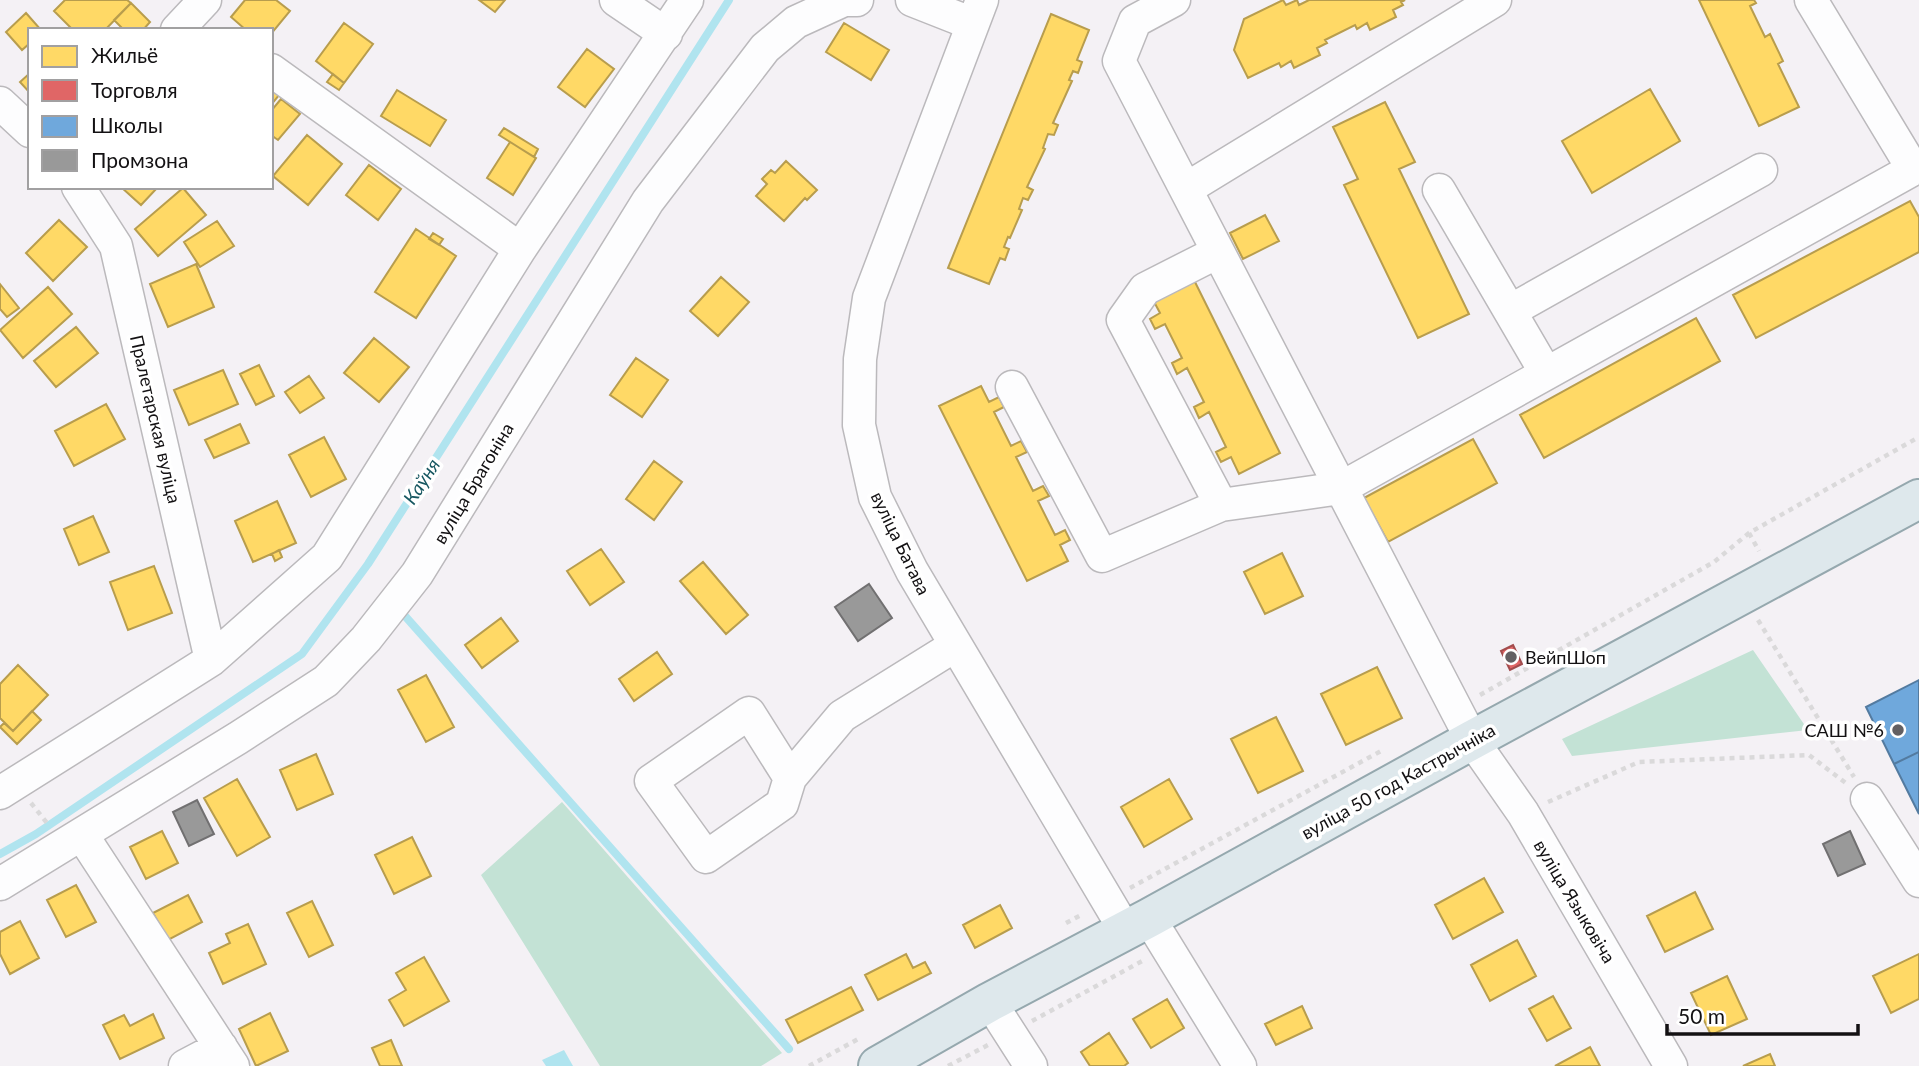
<svg xmlns="http://www.w3.org/2000/svg" width="1919" height="1066" viewBox="0 0 1919 1066" font-family="Lato,sans-serif">
<style>
.green{fill:#c3e2d5}
.water{fill:#b0e4ef}
.homes{fill:#ffd966;stroke:#b89d4d;stroke-width:2}
.shops{fill:#e06666;stroke:#a24c4d;stroke-width:2}
.schools{fill:#6fa8dc;stroke:#537ba0;stroke-width:2}
.industry{fill:#999;stroke:#717071;stroke-width:2}
.lines{fill:none;stroke-linecap:round;stroke-linejoin:round}
.stream{stroke:#b0e4ef;stroke-width:8}
.minor-casing{stroke:#bbb9bc;stroke-width:35}
.major-casing{stroke:#95a8ae;stroke-width:42}
.path{stroke:#dad9da;stroke-width:4.5;stroke-dasharray:5 5;stroke-linecap:butt}
.minor{stroke:#fdfdfe;stroke-width:32}
.major{stroke:#dee8ec;stroke-width:38}
.poi-dot{fill:#625f62;stroke:#fff;stroke-width:2.5}
.labels{text-anchor:middle;dominant-baseline:central;stroke-width:7;stroke-linejoin:round;paint-order:stroke}
.street-label{font-size:18px;fill:#131113;stroke:#fff}
.poi-label{font-size:18px;fill:#131113;stroke:#fff;text-anchor:start}
.water-label{font-size:19px;font-style:italic;fill:#175761;stroke:#fff}
</style>
<rect width="100%" height="100%" fill="#f4f1f5"/>
<!-- green -->
<path class="green" d="M1753 650 1808 730 1572 756 1562 739Z
M562 802 782 1053 761 1066H600L481 875Z"/>
<!-- water -->
<path class="water" d="M564 1050 573 1066H546L542 1060Z"/>
<!-- homes -->
<path class="homes" d="M65 0H127L131 3 105 30H73L54 11Z
M245 0H276L290 11 271 34V30H246L231 17Z
M479 0H505L495 12Z
M1283 0 1286 5 1297 0 1299 5 1309 0H1405L1401 2 1403 5 1393 10 1396 17 1370 30 1367 23 1357 29 1355 25 1325 40 1327 43 1317 48 1320 55 1294 68 1291 61 1281 67 1279 63 1248 78 1234 50 1244 19Z
M1699 0H1754L1756 3 1750 6 1765 37 1770 34 1783 61 1778 64 1799 107 1759 126Z
M131 3 150 22 143 30H124L114 20Z
M26 13 41 30H30V43L22 50 6 32Z
M1051 14 1089 30 1077 60 1082 62 1078 73 1073 71 1069 80 1072 81 1053 123 1058 125 1054 135 1048 134 1043 148 1045 149 1027 187 1033 190 1028 200 1023 198 1019 209 1022 210 1010 238 1008 237 1004 247 1009 249 1005 260 1000 258 989 284 948 268Z
M344 23 373 44 344 83 316 61Z
M844 23 889 50 871 80 826 52Z
M587 49 614 69 585 107 558 87Z
M30 73V93L20 82Z
M333 74 344 83 339 90 327 82Z
M271 87 280 94 271 105Z
M1650 89 1680 141 1592 193 1562 141Z
M397 90 446 120 430 146 381 116Z
M281 99 300 114 278 140 271 135V111Z
M1385 102 1415 162 1399 169 1469 314 1418 338 1344 185 1358 179 1333 127Z
M504 128 538 149 534 157 499 135Z
M307 135 342 164 308 205 273 176Z
M510 142 536 158 513 195 487 178Z
M786 161 817 190 807 200 805 198 784 221 756 196 767 184 762 179 771 170 775 173Z
M369 165 401 189 378 220 346 195Z
M121 187H158L141 205Z
M183 188 206 215 158 256 135 229Z
M1910 201 1919 217V252L1756 338 1733 295Z
M1265 215 1279 241 1243 259 1230 233Z
M59 220 87 247 53 281 26 253Z
M217 221 234 246 200 267 184 242Z
M416 229 456 256 416 318 375 292Z
M433 233 443 239 439 245 429 239Z
M196 264 214 307 168 327 150 284Z
M721 277 749 302 718 336 690 311Z
M1193 278 1280 453 1239 474 1231 457 1221 462 1216 452 1226 447 1209 412 1199 418 1194 407 1204 402 1187 368 1177 374 1172 363 1182 358 1165 324 1155 329 1150 319 1160 313 1152 298Z
M0 284 19 308 7 317 0 309Z
M48 287 72 314 23 358 0 330Z
M1696 318 1720 361 1544 458 1520 415Z
M76 327 98 353 56 387 34 361Z
M374 338 409 367 379 402 344 373Z
M636 358 668 380 642 417 610 395Z
M259 365 274 396 256 405 240 374Z
M223 370 238 404 189 425 174 390Z
M309 376 324 398 300 413 285 392Z
M981 386 989 402 999 397 1004 407 994 412 1011 446 1021 441 1027 452 1016 457 1033 491 1043 486 1049 496 1038 501 1055 535 1065 530 1070 540 1060 545 1068 561 1027 581 939 406Z
M106 404 125 439 74 466 55 431Z
M240 424 249 443 214 458 205 440Z
M324 437 346 479 311 497 289 455Z
M1473 439 1497 483 1388 542 1364 498Z
M654 461 682 482 654 520 626 499Z
M277 501 296 543 253 562 235 521Z
M93 516 109 552 79 565 64 529Z
M601 549 624 582 590 605 567 571Z
M279 550 282 557 275 561 272 554Z
M1282 553 1303 596 1265 614 1244 572Z
M703 562 748 615 726 634 680 581Z
M154 566 172 613 128 630 110 582Z
M501 618 518 641 482 668 465 645Z
M657 652 672 674 634 701 619 679Z
M18 665 48 695 13 731 0 718V684Z
M1377 667 1402 718 1346 745 1321 694Z
M426 675 454 727 426 742 398 690Z
M32 711 41 720 17 744 0 727 4 723 13 731Z
M1276 717 1303 771 1258 793 1231 739Z
M316 754 333 794 297 810 280 770Z
M237 779 270 837 237 856 204 798Z
M1169 779 1192 819 1144 847 1121 807Z
M162 831 178 863 146 879 130 847Z
M412 837 431 876 394 894 375 855Z
M1484 878 1503 912 1453 939 1435 905Z
M76 885 96 922 66 937 47 900Z
M1695 892 1713 929 1665 952 1647 916Z
M188 895 202 922 168 940 153 913Z
M312 901 333 945 309 957 287 913Z
M1000 905 1012 928 975 948 963 925Z
M20 921 39 958 10 974 0 954V932Z
M248 924 266 964 223 984 209 953 230 943 226 934Z
M1517 940 1536 976 1490 1001 1471 965Z
M906 954 913 968 925 962 931 973 878 1000 865 975Z
M1919 954V999L1891 1013 1873 976Z
M424 957 449 1001 404 1026 389 1000 406 990 396 973Z
M1727 976 1747 1019 1711 1035 1691 993Z
M851 987 863 1010 798 1043 786 1020Z
M1553 996 1571 1028 1547 1041 1529 1009Z
M1167 999 1184 1028 1151 1048 1133 1019Z
M1302 1006 1312 1028 1276 1045 1265 1024Z
M270 1013 288 1051 256 1066 239 1029Z
M153 1014 164 1038 120 1059 103 1025 124 1015 130 1026Z
M1109 1033 1128 1063 1124 1066H1090L1081 1052Z
M391 1040 402 1066H380L372 1048Z
M1590 1047 1600 1066H1555Z
M1770 1054 1775 1066H1743Z"/>
<!-- shops -->
<path class="shops" d="M1513 645 1522 664 1510 670 1501 651Z"/>
<!-- schools -->
<path class="schools" d="M1919 680V752L1894 764 1866 707Z
M1919 752V814L1894 764Z"/>
<!-- industry -->
<path class="industry" d="M869 584 892 618 858 641 835 607Z
M197 800 214 834 189 846 173 812Z
M1850 831 1865 864 1838 876 1823 844Z"/>
<g class="lines">
<!-- stream -->
<path class="stream" d="M405 616 789 1049
M0 854 36 834 302 654 368 564 729 0"/>
<!-- minor casing -->
<g class="minor-casing">
<path id="minor" d="M616 0 666 34
M912 0 973 24
M982 0 869 298 860 359 859 425 875 497 912 571 1125 930
M1174 0 1135 21 1119 61 1472 740 1523 813 1671 1066
M1811 0 1913 169
M177 30 205 0
M271 70 520 249
M0 103 30 131
M78 187 116 246 211 660
M1186 189 1495 0
M1439 190 1546 373
M1218 252 1145 289 1123 320 1221 505
M1510 311 1761 170
M1012 387 1102 556 1221 505 1341 488 1919 166
M790 778 749 713 651 781 706 857 782 804 790 778 842 716 956 645
M0 793 211 660 327 557 520 249 687 0
M1867 799 1919 881
M82 835 233 1066
M0 884 238 738 326 681 366 639 417 574 648 201 765 48 796 22 844 0H857
M1149 918 1240 1066
M990 1002 1031 1066
M185 1066 221 1047"/>
</g>
<!-- major casing -->
<g class="major-casing">
<path id="major" d="M878 1066 990 1002 1149 918 1472 740 1919 499"/>
</g>
<!-- path -->
<path class="path" d="M1749 533 1759 551
M1758 620 1854 777
M1480 695 1714 562 1749 533 1919 437
M1548 802 1639 762 1809 755 1847 784
M31 803 47 823
M1130 888 1381 751
M1066 923 1083 914
M1032 1021 1144 960
M809 1066 860 1038
M948 1066 988 1045"/>
<!-- minor -->
<use href="#minor" class="minor"/>
<!-- major -->
<use href="#major" class="major"/>
</g>
<!-- markers -->
<g class="poi-dot">
<circle cx="1511" cy="657" r="7"/>
<circle cx="1898" cy="730" r="7"/>
</g>
<g class="labels">
<!-- street labels -->
<g class="street-label">
<text transform="translate(156 419) rotate(77)">Пралетарская вуліца</text>
<text transform="translate(473 483) rotate(-59)">вуліца Брагоніна</text>
<text transform="translate(901 543) rotate(64)">вуліца Батава</text>
<text transform="translate(1398 781) rotate(-29)">вуліца 50 год Кастрычніка</text>
<text transform="translate(1575 901) rotate(59)">вуліца Языковіча</text>
</g>
<!-- poi labels -->
<g class="poi-label">
<text x="1525" y="657">ВейпШоп</text>
<text x="1884" y="730" text-anchor="end">САШ №6</text>
</g>
<!-- water labels -->
<g class="water-label">
<text transform="translate(421 481) rotate(-57)">Каўня</text>
</g>
</g>
<!-- legend -->
<rect x="28" y="28" width="245" height="161" fill="#ffffff" stroke="#a1a0a1" stroke-width="2"/>
<rect x="42" y="46" width="35" height="21" fill="#ffd966" stroke="#a1a0a1" stroke-width="2"/>
<text x="91" y="63" font-size="21" fill="#131113">Жильё</text>
<rect x="42" y="80" width="35" height="21" fill="#e06666" stroke="#a1a0a1" stroke-width="2"/>
<text x="91" y="98" font-size="21" fill="#131113">Торговля</text>
<rect x="42" y="116" width="35" height="21" fill="#6fa8dc" stroke="#a1a0a1" stroke-width="2"/>
<text x="91" y="133" font-size="21" fill="#131113">Школы</text>
<rect x="42" y="150" width="35" height="21" fill="#999999" stroke="#a1a0a1" stroke-width="2"/>
<text x="91" y="168" font-size="21" fill="#131113">Промзона</text>
<!-- scale -->
<path d="M1667 1024v10h191v-10" fill="none" stroke="#131113" stroke-width="3.5"/>
<text x="1678" y="1024" font-size="21" fill="#131113" stroke="#ffffff" stroke-width="5" paint-order="stroke">50 m</text>
</svg>
